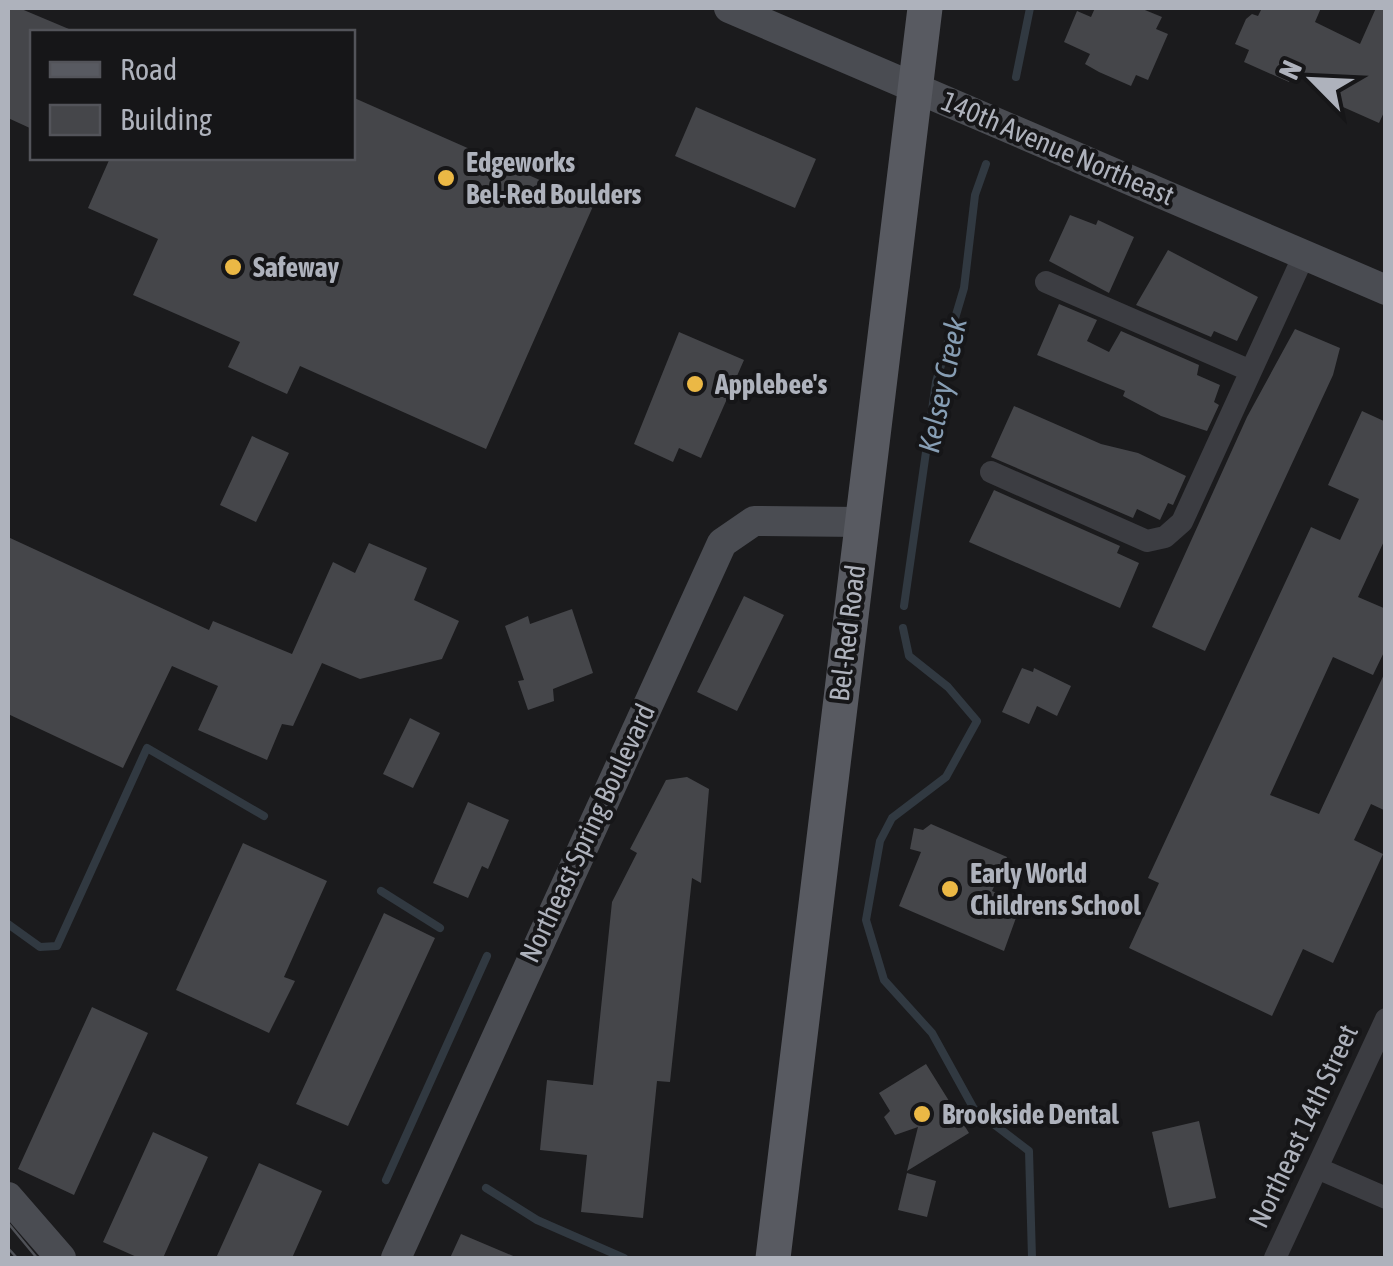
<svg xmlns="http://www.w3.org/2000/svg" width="1393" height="1266" viewBox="0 0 1393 1266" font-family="'Asap Condensed',sans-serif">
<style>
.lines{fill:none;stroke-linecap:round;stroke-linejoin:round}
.stream{stroke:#313941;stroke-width:8}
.building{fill:#45464a}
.street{stroke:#3c3d42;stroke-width:22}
.secondary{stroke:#4a4c52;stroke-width:30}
.primary{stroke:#585a61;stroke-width:35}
.tram{stroke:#4f5157;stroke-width:2.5}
.poi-dot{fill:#ebb845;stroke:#161618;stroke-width:4}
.labels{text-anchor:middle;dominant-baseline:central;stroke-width:8;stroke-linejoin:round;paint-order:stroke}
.street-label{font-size:28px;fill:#aeb2bc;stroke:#161618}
.poi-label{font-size:28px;font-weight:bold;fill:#aeb2bc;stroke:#161618;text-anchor:start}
.water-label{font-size:30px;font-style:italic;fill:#879eb4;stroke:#161618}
</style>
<rect width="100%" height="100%" fill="#1b1b1d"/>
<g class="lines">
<!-- stream -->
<path class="stream" d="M1016 77 1030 8
M904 606 936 382 964 288 975 195 986 164
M903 628 909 656 948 687 977 721 946 777 892 818 880 841 866 920 884 980 932 1033 974 1109 1029 1151 1032 1258
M381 891 440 928
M8 924 40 947 57 946 147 748 264 816
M386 1180 487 956
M486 1188 537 1220 624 1258"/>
</g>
<!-- building -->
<path class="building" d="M8 8H19L76 32H32V129L8 118Z
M1095 8H1140L1162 17 1156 29 1168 34 1148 80 1136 75 1131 86 1099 72 1085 64 1090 54 1064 42 1077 11 1091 17Z
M1262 8H1321L1315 22 1360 44 1376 8H1386V108L1379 123 1334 103 1339 90 1294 71 1289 82 1244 62 1249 50 1235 44 1246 19 1252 14 1258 16Z
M352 97 594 204 486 449 300 366 287 394 228 367 240 342 133 295 158 239 88 208 110 158H352Z
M696 107 816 159 795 208 675 156Z
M1070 215 1096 225 1098 220 1134 237 1109 293 1049 261Z
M1168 250 1258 297 1237 341 1214 331 1211 337 1136 305Z
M1059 304 1097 320 1087 341 1109 352 1121 331 1199 365 1197 375 1220 385 1214 402 1219 405 1207 431 1161 416 1123 396 1125 391 1037 355Z
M1295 329 1340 348 1333 375 1205 651 1152 627 1247 417Z
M679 332 744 360 701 458 679 448 673 462 634 444Z
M1014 406 1101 444 1138 453 1186 476 1173 505 1168 503 1160 520 1137 509 1133 518 991 457Z
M1362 411 1386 422V537L1358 597 1386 609V648L1373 675 1333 657 1270 795 1319 814 1386 670V811L1371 804 1354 840 1383 854 1333 963 1303 949 1272 1016 1129 948 1159 883 1148 878 1311 527 1340 540 1359 499 1328 485Z
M252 436 289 453 256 522 220 505Z
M994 490 1120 546 1117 553 1139 563 1120 608 969 542Z
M8 537 209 630 213 621 292 654 333 562 355 573 369 543 427 568 414 600 459 621 442 659 360 679 322 663 293 726 282 724 267 760 198 730 218 686 172 666 123 768 8 714Z
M744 596 784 615 737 711 697 692Z
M572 609 593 673 553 689 554 701 528 710 518 681 524 680 505 626 528 616 530 624Z
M1022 668 1033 672 1034 668 1071 686 1057 716 1037 706 1029 724 1002 712Z
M410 718 440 733 413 788 383 774Z
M687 777 709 789 701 883 692 878 670 1082 657 1081 643 1218 581 1212 587 1155 540 1150 547 1080 593 1085 612 902 637 853 630 849 666 780Z
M468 802 509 820 488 869 482 866 468 898 433 883Z
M931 824 1007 857 992 891 1021 904 1004 951 899 906 921 852 910 849 914 828 923 830Z
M243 843 327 881 284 977 295 981 269 1033 176 990Z
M384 913 435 938 348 1126 296 1104Z
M92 1007 148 1033 74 1195 18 1169Z
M926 1064 969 1133 907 1171 918 1127 895 1135 884 1117 890 1111 879 1093Z
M1199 1121 1216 1198 1169 1208 1152 1132Z
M153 1132 208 1157 163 1258H139L103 1242Z
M259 1163 322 1191 292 1258H216Z
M907 1173 936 1181 927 1217 898 1210Z
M461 1234 518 1258H450Z"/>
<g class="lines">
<!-- street -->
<path class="street" d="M1046 282 1251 371
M991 472 1147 541 1165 537 1182 522 1304 255
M1317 1168 1386 1198
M1275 1258 1386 1019"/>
<!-- secondary -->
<path class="secondary" d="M729 8 1386 290
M8 1197 61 1258
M396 1258 722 543 754 521 861 522"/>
<!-- primary -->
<path class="primary" d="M773 1258 925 8"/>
<!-- tram -->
<path class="tram" d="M8 1223 37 1258
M8 1248 17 1258"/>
</g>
<!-- markers -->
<g class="poi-dot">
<circle cx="446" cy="178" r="10"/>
<circle cx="233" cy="267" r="10"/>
<circle cx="695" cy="384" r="10"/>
<circle cx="950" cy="889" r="10"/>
<circle cx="922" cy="1114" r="10"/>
</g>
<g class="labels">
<!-- street labels -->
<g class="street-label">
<text transform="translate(1058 148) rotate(23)">140th Avenue Northeast</text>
<text transform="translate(847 633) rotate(-83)">Bel-Red Road</text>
<text transform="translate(587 833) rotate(-65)">Northeast Spring Boulevard</text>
<text transform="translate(1303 1126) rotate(-65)">Northeast 14th Street</text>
</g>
<!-- poi labels -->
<g class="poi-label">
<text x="466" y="162">Edgeworks<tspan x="466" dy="32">Bel-Red Boulders</tspan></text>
<text x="253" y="267">Safeway</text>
<text x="715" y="384">Applebee's</text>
<text x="970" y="873">Early World<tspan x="970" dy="32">Childrens School</tspan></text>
<text x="942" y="1114">Brookside Dental</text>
</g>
<!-- water labels -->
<g class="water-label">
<text transform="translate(942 385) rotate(-78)">Kelsey Creek</text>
</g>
</g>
<!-- border -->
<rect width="1393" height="1266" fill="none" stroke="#aeb2bc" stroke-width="20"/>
<!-- legend -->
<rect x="30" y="30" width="325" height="130" fill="#161618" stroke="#53545a" stroke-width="2.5"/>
<rect x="50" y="62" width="50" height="15" fill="#585a61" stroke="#53545a" stroke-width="2.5"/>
<text x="120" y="80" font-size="30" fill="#aeb2bc">Road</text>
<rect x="50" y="105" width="50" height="30" fill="#45464a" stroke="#53545a" stroke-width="2.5"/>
<text x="120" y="130" font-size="30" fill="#aeb2bc">Building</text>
<!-- north arrow -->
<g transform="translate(1313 80) rotate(294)" stroke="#161618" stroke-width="8" paint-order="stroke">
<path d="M0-8L18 38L0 25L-18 38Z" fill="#aeb2bc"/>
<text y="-15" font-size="28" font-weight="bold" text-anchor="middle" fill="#aeb2bc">N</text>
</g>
</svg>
